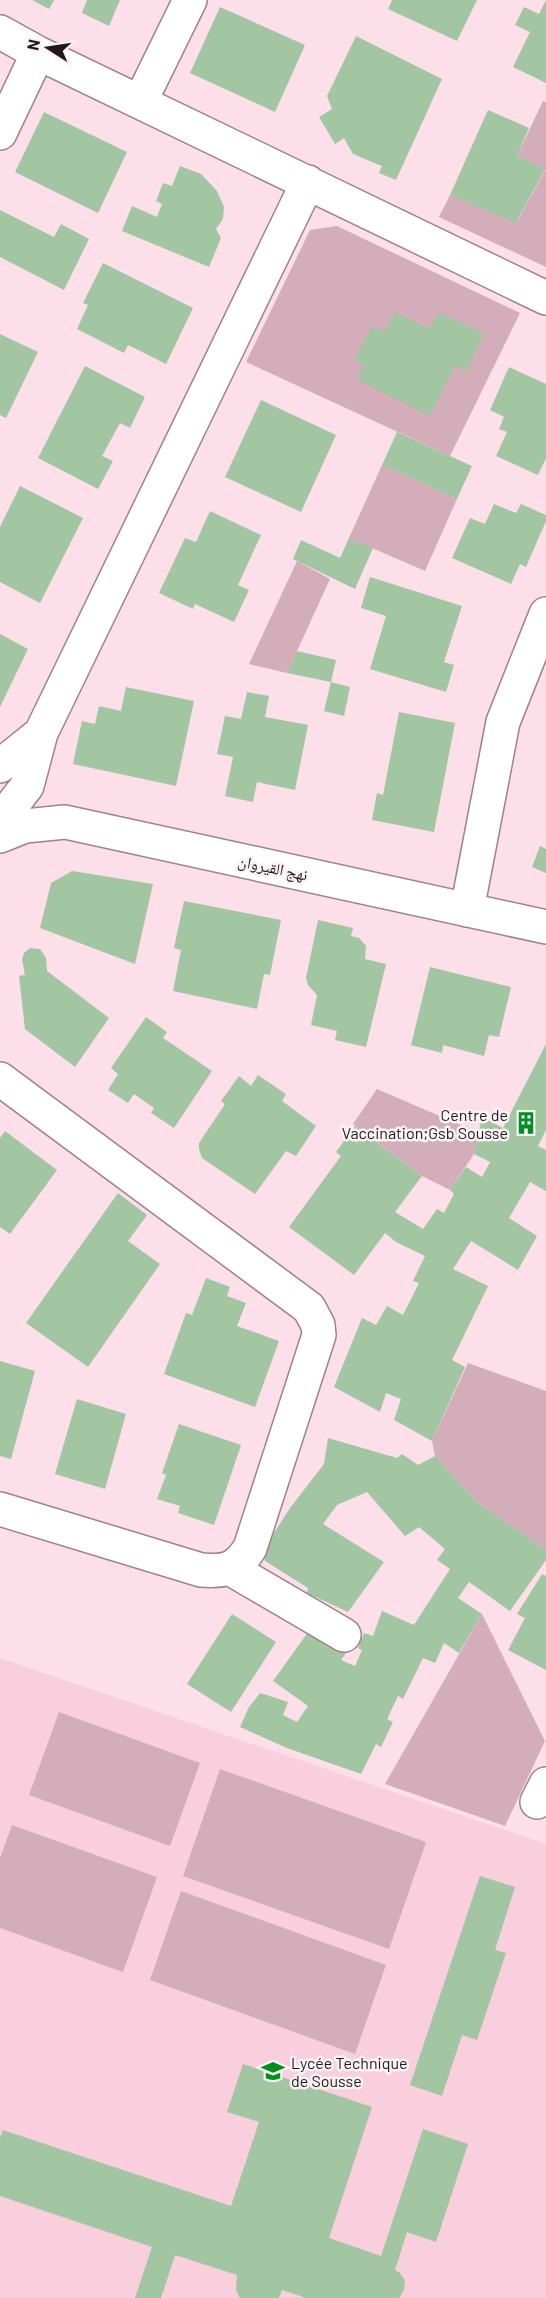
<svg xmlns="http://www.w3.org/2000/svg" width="546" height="2298" viewBox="0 0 546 2298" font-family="Barlow,'Noto Naskh Arabic',sans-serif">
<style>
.built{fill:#f9cedd}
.green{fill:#d4adbb}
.building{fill:#a1c6a1}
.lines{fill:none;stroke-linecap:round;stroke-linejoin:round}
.minor-casing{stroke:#a0818c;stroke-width:36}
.minor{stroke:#fff;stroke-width:33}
.labels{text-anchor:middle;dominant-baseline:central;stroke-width:5;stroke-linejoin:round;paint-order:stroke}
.street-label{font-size:16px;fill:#23171b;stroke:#faf3f5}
.poi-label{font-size:16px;fill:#23171b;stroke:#faf3f5;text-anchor:end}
</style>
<rect width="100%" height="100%" fill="#fcdfe9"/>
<!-- built -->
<path class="built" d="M0 1658 546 1844V2298H0Z"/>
<!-- green -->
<path class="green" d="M543 101 546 102V267L439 217 450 195 517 222 545 170 517 156Z
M337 226 520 313 450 456 246 362 310 230Z
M382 465 457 499 425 571 349 538Z
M297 561 330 579 287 673 249 664Z
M377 1089 479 1133 474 1154 450 1190 422 1176 353 1124Z
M468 1363 546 1391V1550L477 1502 435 1456 432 1441Z
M482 1614 545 1741 505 1826 385 1784Z
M59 1712 200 1763 170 1846 29 1795Z
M220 1769 426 1842 389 1949 183 1876Z
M12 1825 157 1877 123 1972 0 1928V1858Z
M181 1891 386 1965 355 2054 150 1980Z"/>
<!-- building -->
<path class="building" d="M32 0H54L49 9Z
M87 0H120L109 26 82 13Z
M392 0H477L457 41 388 9Z
M546 0V83L513 67 530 32 515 25 524 7 539 14Z
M220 7 305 45 275 112 190 73Z
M356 36 442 79 396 180 379 173 382 166 353 154 344 138 335 144 319 117 332 109 327 96Z
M488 110 529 128 517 156 545 169 516 223 450 195Z
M44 112 127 152 98 213 15 172Z
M180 166 201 174 217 191 224 207 223 219 216 229 221 238 209 267 122 231 132 206 157 217 162 204 156 201 163 183 172 186Z
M0 210 54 237 61 224 89 239 64 290 0 257Z
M103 263 193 308 166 364 128 345 124 353 77 329 88 305 83 303Z
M395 312 430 329 439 312 484 334 466 372 455 366 430 416 356 379 364 365 354 360 372 326 385 332Z
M0 334 38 352 6 418 0 415Z
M85 366 145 397 130 428 120 423 102 456 113 461 98 489 38 458Z
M509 367 546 384V458L538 475 496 456 507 432 499 429 504 417 490 410Z
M261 400 336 435 301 512 225 477Z
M397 432 472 466 457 499 382 465Z
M20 486 83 518 40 603 0 582V527Z
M494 504 516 513 521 504 546 515V521L526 567 520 564 511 584 452 558 470 518 485 524Z
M210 511 261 535 238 585 249 590 234 622 195 604 193 609 159 593 185 538 196 542Z
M349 538 373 548 355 589 293 559 301 540 340 558Z
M370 577 462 606 444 662 454 665 446 692 370 669 386 616 361 608Z
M0 634 28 649 0 707Z
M297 651 336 660 331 682 287 673Z
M331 682 350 687 344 716 324 711Z
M126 687 194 701 176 786 73 764 82 721 95 724 99 706 121 711Z
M247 692 269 696 265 717 308 725 295 790 257 782 253 802 225 796 233 757 217 754 225 716 241 719Z
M399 712 455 723 434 832 372 820 377 793 383 795Z
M540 846 546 849V873L532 867Z
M72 871 153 884 135 964 40 928 51 883Z
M184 901 281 920 270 975 264 974 257 1009 173 991 181 950 174 948Z
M318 920 353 928 351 936 359 938 366 946 365 959 386 964 366 1047 335 1040 337 1031 311 1025 317 995 308 985 306 978Z
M30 948 40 949 46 958 47 971 109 1018 75 1067 25 1029 19 976 25 975 22 959 24 953Z
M430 967 511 987 499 1037 489 1035 484 1056 443 1045 442 1053 411 1045Z
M146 1017 167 1032 163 1038 212 1071 174 1128 151 1113 154 1108 134 1094 128 1103 108 1090 118 1074 111 1068Z
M546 1044V1130L538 1146 546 1150V1191L530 1182 509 1218 537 1236 518 1270 471 1241 453 1269 488 1286 452 1360 465 1367 432 1441 394 1420 401 1399 386 1393 380 1412 334 1387 362 1318 376 1325 387 1306 403 1315 419 1283 413 1281 425 1256 396 1242 385 1233 354 1275 289 1227 341 1156 336 1152 355 1126 422 1176 395 1212 423 1229 437 1209 444 1213 454 1194 450 1190 466 1167 482 1177 490 1162 474 1154 482 1117 503 1128Z
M258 1075 286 1094 282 1101 316 1126 296 1156 286 1151 255 1194 202 1158 199 1149V1143L225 1104 221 1101 239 1076 251 1086Z
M5 1131 57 1170 10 1234 0 1227V1138Z
M118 1193 147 1215 128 1241 160 1264 88 1367 26 1323Z
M206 1278 230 1287 227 1296 246 1303 237 1326 279 1341 255 1407 164 1374 186 1313 192 1315Z
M0 1361 35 1371 11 1459 0 1456Z
M77 1399 126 1414 105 1489 55 1474Z
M179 1424 241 1445 214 1525 178 1513 180 1506 157 1499 166 1475 162 1473Z
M328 1438 397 1458 402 1454 418 1465 435 1456 477 1502 546 1550V1560L510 1611 469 1582 458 1598 482 1614 459 1653 444 1643 435 1663 423 1658 403 1699 398 1696 387 1719 393 1722 381 1747 376 1744 361 1774 287 1748 240 1727 249 1707 260 1693 288 1702 283 1715 297 1722 308 1706 273 1681 311 1628 346 1653 341 1660 355 1666 362 1650 358 1648 364 1633 373 1636 382 1611 414 1625 450 1569 437 1560 445 1549 419 1527 405 1536 367 1492 337 1505 323 1524 384 1562 348 1612 307 1593 308 1588 265 1561 263 1550 290 1508 324 1464Z
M542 1574 546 1576V1670L508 1650 525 1618 517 1614Z
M232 1614 276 1642 231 1712 187 1684Z
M480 1876 515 1887 495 1950 506 1953 477 2040 462 2035 442 2096 410 2085Z
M243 2064 372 2107 329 2238 381 2256 423 2129 468 2144 436 2242 407 2232 395 2270 399 2272 405 2280 404 2290 399 2298H306L282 2290 279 2298H240L236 2290 237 2275 175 2255 161 2298H135L152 2247 0 2196V2138L3 2130 231 2206 259 2122 227 2112Z"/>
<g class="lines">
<!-- minor casing -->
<g class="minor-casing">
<path id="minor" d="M0 32 38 53 546 298
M141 100 190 0
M0 133 38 53
M0 766 41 733
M0 821 27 786 41 733 308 182
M0 836 25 826 65 822 546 927
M467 910 503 722 546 614
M0 1079 309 1308 318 1325 319 1335 250 1548C237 1569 226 1572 201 1570L0 1509
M231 1569 344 1635
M537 1802 546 1784"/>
</g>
<!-- minor -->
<use href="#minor" class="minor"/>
</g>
<!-- icons -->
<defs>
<g id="building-bare" transform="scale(1.8)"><path d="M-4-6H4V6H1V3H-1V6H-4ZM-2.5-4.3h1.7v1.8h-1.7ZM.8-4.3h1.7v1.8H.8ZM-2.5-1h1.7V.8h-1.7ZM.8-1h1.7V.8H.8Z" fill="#008e1f" stroke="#faf3f5" stroke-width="2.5" paint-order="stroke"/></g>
<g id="university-bare" transform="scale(1.8)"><path d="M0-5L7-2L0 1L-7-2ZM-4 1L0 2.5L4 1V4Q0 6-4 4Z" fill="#008e1f" stroke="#faf3f5" stroke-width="2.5" paint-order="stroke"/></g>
</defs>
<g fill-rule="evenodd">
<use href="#building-bare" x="526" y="1123"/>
<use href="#university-bare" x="273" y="2071"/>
</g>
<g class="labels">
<!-- street labels -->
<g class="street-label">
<text transform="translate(273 867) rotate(12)">نهج القيروان</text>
</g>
<!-- poi labels -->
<g class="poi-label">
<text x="508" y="1114">Centre de<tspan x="508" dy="18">Vaccination;Gsb Sousse</tspan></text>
<text x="291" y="2062" text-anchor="start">Lycée Technique<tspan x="291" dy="18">de Sousse</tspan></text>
</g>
</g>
<!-- north arrow -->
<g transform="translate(48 48) rotate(282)" stroke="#faf3f5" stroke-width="4.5" paint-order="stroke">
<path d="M0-4.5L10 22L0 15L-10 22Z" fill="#23171b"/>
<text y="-9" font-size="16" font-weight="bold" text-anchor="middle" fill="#23171b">N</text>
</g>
</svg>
